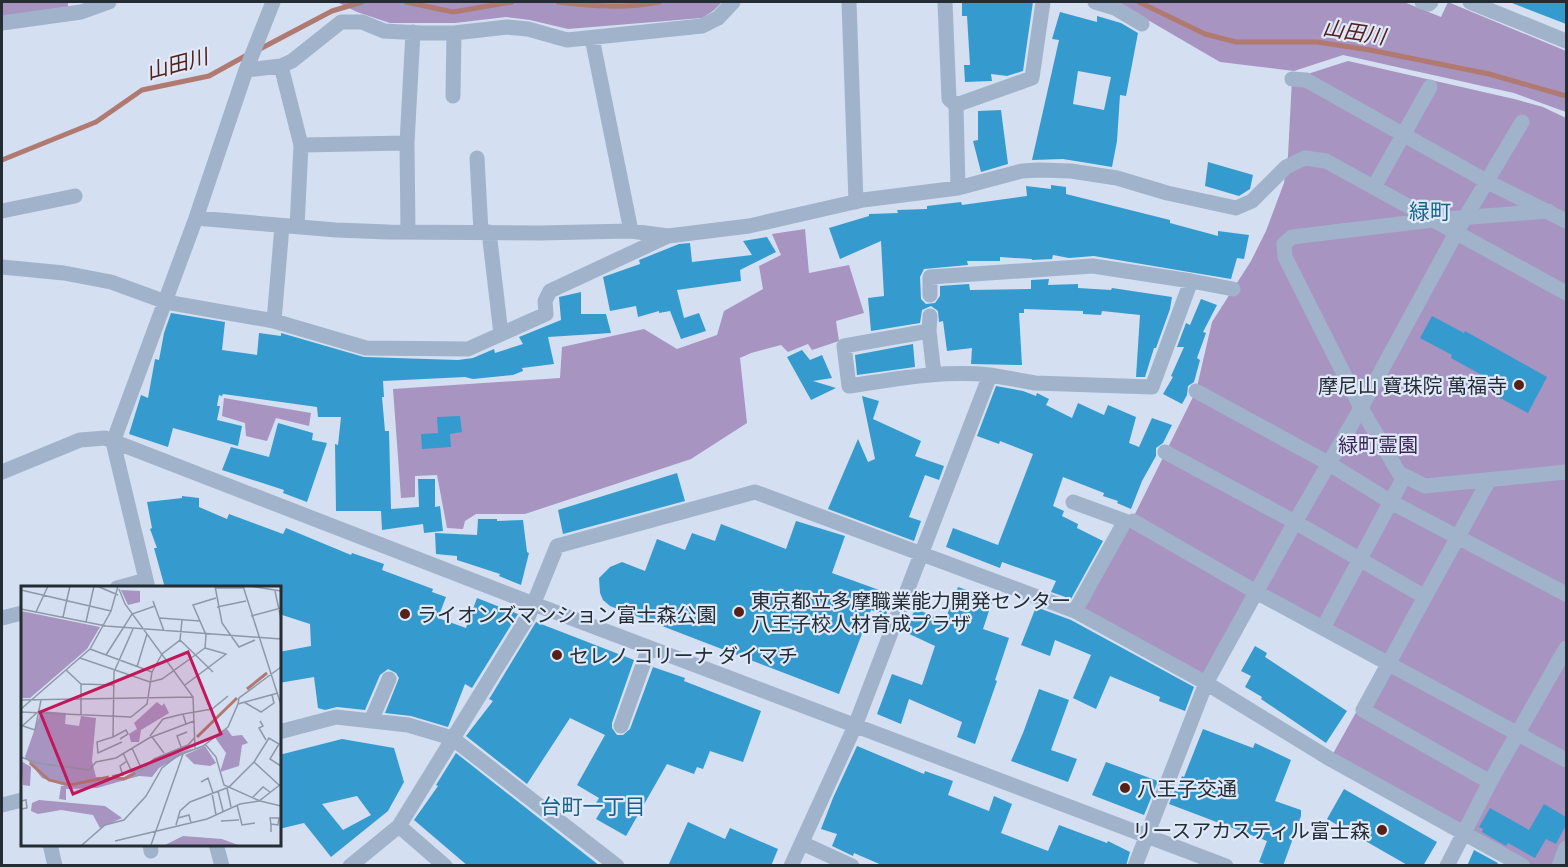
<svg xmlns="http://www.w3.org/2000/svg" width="1568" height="867" viewBox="0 0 1568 867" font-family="'Archivo Narrow','Noto Sans JP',sans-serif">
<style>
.green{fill:#a794c1}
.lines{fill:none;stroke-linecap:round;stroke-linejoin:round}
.stream{stroke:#b17a71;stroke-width:5}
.building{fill:#359bcf;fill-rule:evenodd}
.minor{stroke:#a0b3ca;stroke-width:15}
.poi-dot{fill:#572117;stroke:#e0e9fa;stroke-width:2}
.labels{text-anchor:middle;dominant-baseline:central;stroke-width:4.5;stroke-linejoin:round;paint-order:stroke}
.poi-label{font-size:20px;fill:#242d33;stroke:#e0e9fa;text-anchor:start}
.park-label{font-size:20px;fill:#3b2653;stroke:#e0e9fa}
.water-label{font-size:21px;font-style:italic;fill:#572117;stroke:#e0e9fa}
.neighbourhood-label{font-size:21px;fill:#186287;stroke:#e0e9fa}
.inset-river{fill:none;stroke:#b17a71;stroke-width:3}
.inset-road{fill:none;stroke:#8e98a6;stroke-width:1.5}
.view{fill:#c2185b;fill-opacity:0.15;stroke:#c2185b;stroke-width:3}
.inset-edge{fill:none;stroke:#242d33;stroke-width:3}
</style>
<rect width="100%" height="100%" fill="#d4dff2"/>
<!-- green -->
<path class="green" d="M2 2H68V9L2 18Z
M337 2H722L713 11 702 18 568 29 530 20 506 17 455 23H390L357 12Z
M1117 2H1404L1441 17 1448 2 1566 51V112L1514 93 1343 55 1294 71 1220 62Z
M1348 61 1514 99 1543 107 1566 118V848L1559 865H1523L1330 759 1383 664 1260 596 1206 683 1075 611 1134 516 1196 391 1212 322 1251 261 1266 231 1284 183 1288 156 1292 79Z
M805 229 809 273 849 265 864 313 836 321 839 341 812 350 808 344 788 352 781 345 751 353 740 358 747 423 691 459 525 514H476L465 521 463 529 447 528 437 475 415 476V497L401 498 393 389 560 378 562 347 644 329 677 349 717 335 724 311 763 289 759 266 781 255 772 234Z
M224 398 311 413 309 426 276 418 267 441 246 436 245 423 222 416Z"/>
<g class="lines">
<!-- stream -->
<path class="stream" d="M406 2 453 12 512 2
M558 2C592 6 625 9 659 2
M1139 2 1205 34 1236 42H1317L1370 50 1489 74 1566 96
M258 50 332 11 362 2
M2 160 96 122 142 90 209 76 247 55"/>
</g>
<!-- building -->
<path class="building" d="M962 2H1033L1023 71 1007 76 991 74 992 81 965 82 964 65H970L967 16H962Z
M1512 2H1566V24L1512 3Z
M1060 12 1097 22V16L1121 23 1138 33 1126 96 1120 95 1117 141 1112 167 1063 159 1032 160 1059 40 1052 39ZM1078 71 1111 77 1104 110 1073 104Z
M1001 110 1008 164 981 172 973 141 978 140V111Z
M1208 162 1253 175 1250 189 1239 196 1205 186Z
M1051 185 1066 187V194L1170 220V223L1218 236V231L1249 235 1244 259 1237 258 1231 279 1094 256 1069 258 1053 255 1052 259 1032 260V259L1000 257V261H967L968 265 924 269 920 277 921 299 926 304 935 303 940 296V286L969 284 970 290 1031 289V280L1049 279 1048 285 1078 284V288L1111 290 1112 288 1172 297 1170 309 1156 348H1154L1145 377H1136L1140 315 1102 311 1101 315 1083 314V311L1024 309V313H1019L1022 365 971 364 972 348 947 351 943 321 939 322 938 311 931 306 922 310 920 323 871 331 868 298 884 296 881 241 840 259 829 228 869 216V214L898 213 897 210 927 209V206L961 202 962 205 1027 196 1026 186 1051 189Z
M767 237 776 252 740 270 741 281 677 290 684 318 699 313 706 331 681 339 670 311 659 313V311L638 317 636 306 610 311 603 277 640 264 639 260 679 244 690 243 692 262 752 255 743 241Z
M581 292V314H606L611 333 548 337 554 364 522 368 523 371 513 375 473 379 465 377 383 381 384 397H382L385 431H389L391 509 419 507 418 479H435V507L440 506 443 531 424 533 423 524 382 530 381 511H336L335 444 338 445 341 417H318L317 407 223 394 222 396 219 395 217 406H220L217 420 242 426 238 446 173 428 168 447 129 434 141 395 148 398 155 359 159 360 164 333 171 313 225 322 222 350 257 355 259 333 281 336V333L364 357 458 360 473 358 494 349 495 353 523 344 519 337 561 320 559 297Z
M1201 299 1217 305 1203 332 1206 333 1197 358 1200 360 1194 382 1188 386 1187 395 1182 404 1163 394 1173 377 1171 376 1184 347H1177L1186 323 1190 325Z
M1432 316 1464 333 1465 331 1547 377 1528 413 1491 393 1496 383 1451 358 1452 355 1420 338Z
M913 344 915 367 857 375 855 355Z
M802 350 810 360 822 355 832 378 813 381 836 388 811 400 787 357Z
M996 386 1023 391 1036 396 1037 393 1049 399 1046 405 1072 418 1078 403 1104 415 1108 405 1136 417 1129 443 1139 447 1152 418 1172 425 1163 443 1156 448V456L1142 481 1131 509 1117 503 1118 501 1103 496 1104 493 1063 477 1053 506 1064 511 1062 516 1078 524 1077 528 1103 541 1071 599 1051 592 1056 581 1002 562 1000 568 946 547 953 528 998 545 1033 454 1000 441 999 444 977 436Z
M862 396 879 401 873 419 921 441 915 456 944 466 939 480 925 475 909 517 921 521 914 541 828 509 858 439 868 462 875 459Z
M460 416 462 432 450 434 451 447 422 449 421 434 438 433 437 417Z
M278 423 313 433 312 440 327 443 307 502 283 493 284 490 222 470 231 447 269 457Z
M677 473 685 501 563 534 558 510Z
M182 496 199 498V507L227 519 229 514 283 534 286 528 351 555 352 553 384 564 382 570 433 589 432 592 446 597 438 618 466 628 477 598 518 614 472 688 465 684 448 727 411 716 385 713 399 678 396 673 388 669 380 675 365 710 337 707 325 710 318 708 314 677 279 683V652L311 646 310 624 279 614V588H165L154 548H157L150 529 152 528 147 502 182 498Z
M478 519H497V521L523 520 527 552 529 553 521 585 499 576 500 574 457 560V556L436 554 435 533 477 535Z
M796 521 845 536 832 573 893 595 886 615 871 610 839 694 610 606 603 600 600 593 599 578 610 567 622 562 645 571 657 539 685 550 692 533 715 541 721 524 786 549Z
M958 587 993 599 983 629 1009 638 995 680 997 681 975 744 957 737 962 722 909 699 901 724 877 714 892 674 922 685 935 646 905 632 915 609 945 620Z
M1036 607 1071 620 1194 687 1185 711 1159 701 1160 697 1110 676 1096 709 1073 698 1091 655 1055 640 1050 656 1021 645Z
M536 622 634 660 612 723V728L617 735H623L630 729 653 667 685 678 684 681 761 711 743 762 710 751 703 769 697 767 694 774 667 764 626 836 596 819 602 809 595 805 599 798 577 785 605 735 570 718 527 784 466 736 493 701 489 699 491 696Z
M1255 646 1267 653 1265 657 1347 711 1326 743 1261 699 1262 697 1245 687 1251 676 1241 671Z
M1039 689 1069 700 1051 750 1077 759 1068 782 1011 761 1023 733Z
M1203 729 1253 748 1255 743 1291 760 1275 801 1301 810V816L1283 866H1270L1259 862 1267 841 1169 804 1176 787 1178 788 1182 776 1184 777Z
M342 739 394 748 404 782 388 811 331 857 304 823 279 829V755ZM357 796 371 815 343 830 322 804Z
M857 746 924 774 925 771 953 781 948 795 989 811 994 796 1012 804 1001 833 1048 851 1059 825 1107 843 1108 841 1130 852 1126 866H884L854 853 853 856 832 846 837 834 821 829 833 798Z
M456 753 535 815 600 866H468L414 820 438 786 436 785Z
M1106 762 1158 781 1144 815 1092 795Z
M1344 789 1437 842 1423 866H1409L1327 819Z
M1544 804 1566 817V825L1556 844 1546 839 1535 858 1508 843 1506 846 1482 832 1483 829 1479 827 1490 808 1529 830Z
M688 822 725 839 730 828 778 849 771 866H668Z
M1474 850 1498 863 1496 866H1467Z"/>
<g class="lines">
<!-- minor -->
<path class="minor" d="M849 2 856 202
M945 2 949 99 956 105 958 188
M1095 2 1115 8 1142 24
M1422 2 1429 4 1431 2
M1470 2 1566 41
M2 23 81 12 109 2
M592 38 631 231
M281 66 301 145 297 227
M246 70 281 66 292 61 341 22H362L384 31 421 33H454L507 27 528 29 567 40 702 26 718 18 733 2
M1292 79 1306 80 1488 182 1566 221
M453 96 454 33
M956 105 1032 78 1043 2
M407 143 408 232
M301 145 407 143 413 32
M477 158 481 232
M1374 187 1430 87
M2 211 75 196
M1548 211 1433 220 1292 237 1284 244 1285 257 1361 408 1399 473 1425 486 1566 472
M196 218 336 230 388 232 539 233 631 231 668 236 749 226 863 200 958 188 1022 171 1039 170 1071 171 1117 178 1167 193 1236 208 1252 201 1286 167 1305 158 1326 161 1566 293
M489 232 501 334
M2 267 64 273 111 282 166 302 274 321 282 226
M1191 281 1233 289
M930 316 929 331 934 374
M274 321 366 348 468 349 546 314 545 301 550 291 668 236
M929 331 844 346 849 386C897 379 941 370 990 375
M1196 391 1328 463 1391 502 1566 594
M1165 452 1295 522 1425 597
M2 472 80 440 105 438 534 604 1226 866
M1489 480 1363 710 1490 782
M1073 502 1125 521 1075 611
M1133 521 1256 592 1566 760
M117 588 146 580
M148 588 113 442 196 218 246 70 273 2
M2 618 22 613
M1323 628 1404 477
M371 721 389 679
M621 726 649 648
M279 732 336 717 408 725 452 738 617 866
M2 805 22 800
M399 826 445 866
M802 843 852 866
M50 844 55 866
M150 844 151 851
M216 844 222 866
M350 866 399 826 529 615 557 546 755 492 1075 611 1206 683 1330 759 1523 866
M791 866 855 726 990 375 1035 383 1152 387 1191 281 1093 266 930 277V295
M1135 866 1206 683 1295 522 1361 408 1456 233 1522 122
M1447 866 1490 782 1566 648
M1559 866 1566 848"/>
</g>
<!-- markers -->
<g class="poi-dot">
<circle cx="1519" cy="385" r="6"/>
<circle cx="739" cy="612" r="6"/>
<circle cx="405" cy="614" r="6"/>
<circle cx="557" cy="655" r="6"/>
<circle cx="1125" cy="788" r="6"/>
<circle cx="1382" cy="830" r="6"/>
</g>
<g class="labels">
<!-- poi labels -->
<g class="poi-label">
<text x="1507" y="385" text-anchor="end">摩尼山 寶珠院 萬福寺</text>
<text x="751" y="600">東京都立多摩職業能力開発センター<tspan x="751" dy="23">八王子校人材育成プラザ</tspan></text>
<text x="417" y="614">ライオンズマンション富士森公園</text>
<text x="569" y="655">セレノ コリーナ ダイマチ</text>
<text x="1137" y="788">八王子交通</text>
<text x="1370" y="830" text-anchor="end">リースアカスティル富士森</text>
</g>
<!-- park labels -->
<g class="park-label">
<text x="1378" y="444">緑町霊園</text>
</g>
<!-- water labels -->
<g class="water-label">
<text transform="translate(1354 32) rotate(9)">山田川</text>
<text transform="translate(177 64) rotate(-15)">山田川</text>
</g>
<!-- neighbourhood labels -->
<g class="neighbourhood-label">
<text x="1430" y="211">緑町</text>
<text x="593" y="806">台町一丁目</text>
</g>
</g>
<!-- overview -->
<g transform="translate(21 586)">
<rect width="260" height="260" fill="#d4dff2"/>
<path d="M100 4 119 5V16L107 19ZM0 25 79 41 66 63 9 112H0ZM136 116 141 120 143 117 148 127 120 144 118 156H110L108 148 116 143 113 137ZM20 125 45 127 44 138 58 140 60 130 75 132 71 175 75 191H103L133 174 173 162 138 182 131 191 118 190 76 202 45 203V214L38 213 40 200H44L21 192 4 171ZM206 143 211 150 221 149 227 157 221 159 218 180 199 186 205 167 193 150ZM184 160 195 177 189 180 173 178 164 169ZM0 175 10 181 9 200 2 199ZM18 214 84 220 101 232 79 242 72 229 40 224 17 228 10 225 11 217ZM162 250 201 253 217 259H144Z" fill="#a794c1"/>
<path class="inset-river" d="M226 103 246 87M176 151 216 112M9 177 28 194 49 199 88 191M93 192 103 193 114 187"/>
<path class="inset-road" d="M76 0 97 9M194 0 201 37 218 61 234 54M222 0 260 119M229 0 260 5M194 2H222M98 3 104 18 172 111 174 162M0 4 90 25M254 5 260 33M132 15 143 45M196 21 225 15M0 23 85 40 260 53M15 26 27 0M230 30 260 22M42 31 49 0M139 32 179 35M65 36 73 0M159 54 192 86M184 62 185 49 172 19 195 12M69 63 131 86M85 69 111 28 134 20M59 72 129 96 141 93 184 62M116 81 126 48M45 84 60 98 92 99M60 98V130M164 99 205 68 184 62M0 114 172 111M223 116 240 126 253 117 251 109M217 118 218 112 260 81M0 123 69 63 90 25 97 0M0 126 110 131 126 118 131 86 141 68 159 54 161 34M239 135 242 140 238 142 245 154M165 138 162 128 191 123 207 110M2 140 14 144 20 114M0 141 18 125M129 150 142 133 162 128M92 151 105 144 107 148 99 153M131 151 143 167M101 156 77 167 76 156 92 151 93 86 112 43M184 158 195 171 203 199 239 215M160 161 156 150 166 146M111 162 121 184M102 167 111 186M0 171 16 177 68 184 75 176 95 172 128 152 173 135M233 176 258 199M91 190 122 183 133 173 167 159 174 151M102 190 99 180 106 175M180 196 187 192 192 207M206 202 210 221M197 205 202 225M191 207 195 229M232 211 242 201 249 206M0 215 5 214 6 222 0 223M239 215 260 220M216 219 221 239 234 237M157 232 168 229 170 237M200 235 218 234M250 238 257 239 258 232H249L250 238V246M155 239 159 225 169 216 208 201 233 176 248 152 258 158 249 173 260 180M94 255 186 233 219 218 238 215 260 198M61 259 84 239 103 234 125 210 141 182 156 170 182 160 207 141 217 118 257 107M130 259 162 168"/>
<path class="view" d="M167 66 200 148 52 208 19 126Z"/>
<rect width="260" height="260" class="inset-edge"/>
</g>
<!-- border -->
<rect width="1568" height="867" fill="none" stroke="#242d33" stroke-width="6"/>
</svg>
